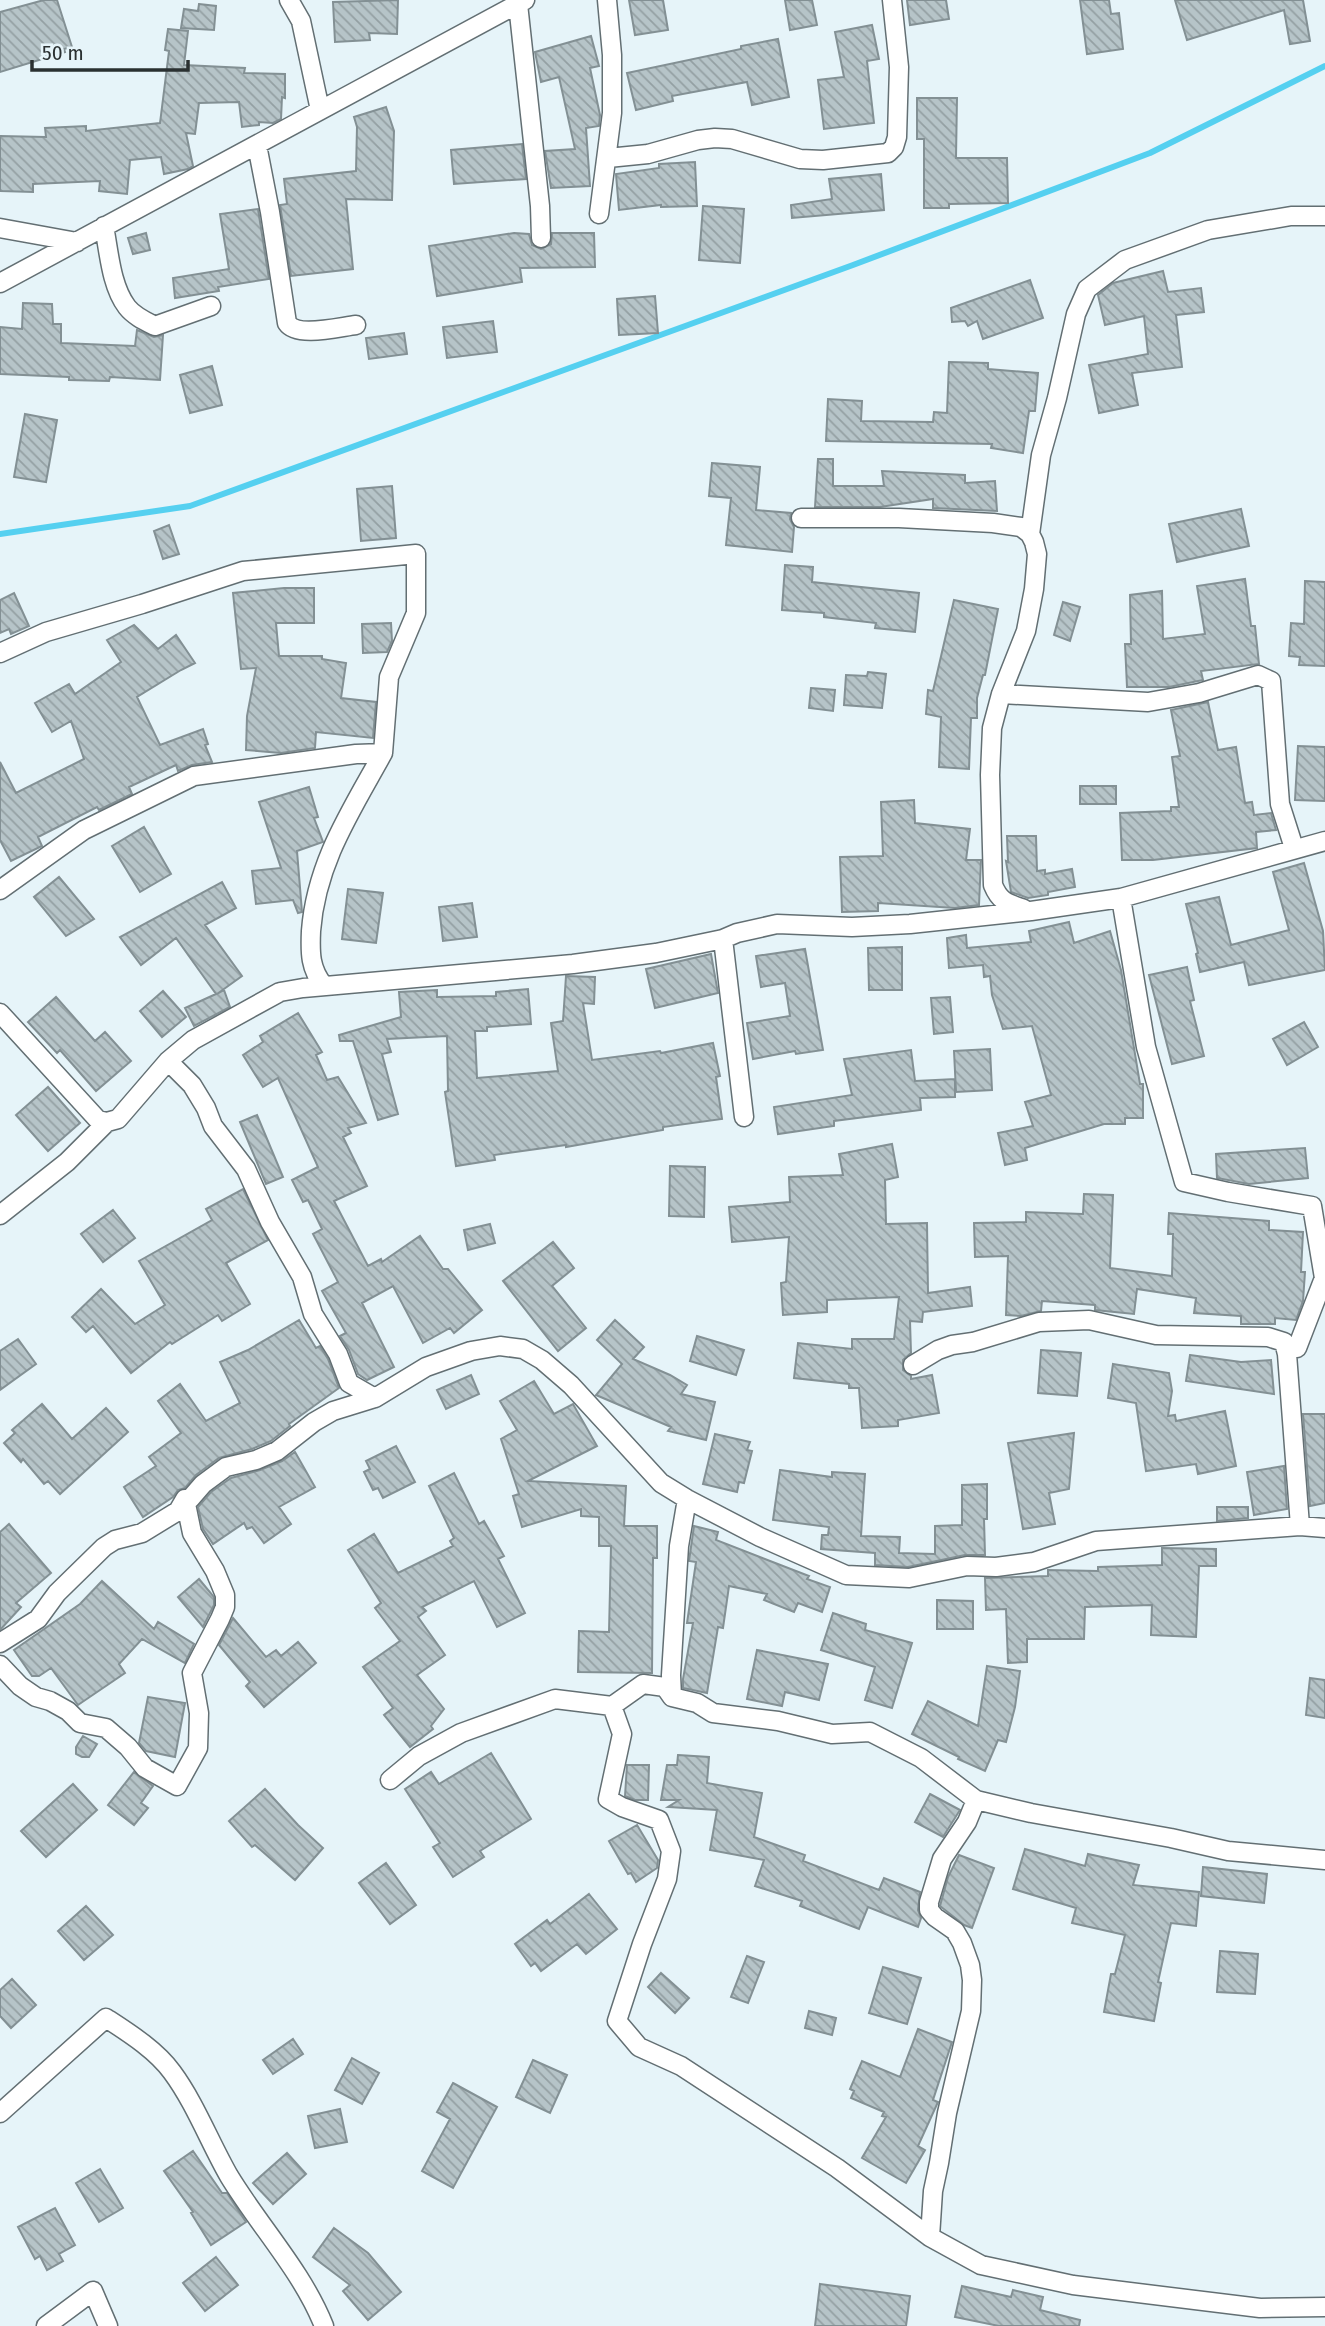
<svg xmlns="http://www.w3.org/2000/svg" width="1325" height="2326" viewBox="0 0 1325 2326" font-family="'Fira Sans Condensed',sans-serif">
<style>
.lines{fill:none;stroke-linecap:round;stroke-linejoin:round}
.stream{stroke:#55d0f0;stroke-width:6}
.building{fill:url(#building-back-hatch);stroke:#839094;stroke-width:2}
.minor-casing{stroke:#636f73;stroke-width:21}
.minor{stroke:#fff;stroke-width:18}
</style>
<defs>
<pattern id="building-back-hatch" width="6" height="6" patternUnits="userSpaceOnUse" patternTransform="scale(1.75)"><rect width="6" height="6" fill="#b6c4c8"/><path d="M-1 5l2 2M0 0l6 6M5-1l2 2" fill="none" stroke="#94a0a3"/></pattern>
</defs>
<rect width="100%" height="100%" fill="#e6f4f9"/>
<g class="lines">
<!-- stream -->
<path class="stream" d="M0 534 190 506 853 265 1150 153 1325 66"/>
</g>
<!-- building -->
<path class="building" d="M44 0H57L72 47 64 49 65 52 0 72V12Z
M398 0 397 34 369 33 370 40 335 42 333 2Z
M629 0H663L668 30 635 35Z
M785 0H812L817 25 790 30Z
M907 0H946L949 19 910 25Z
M1080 0H1109L1111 14 1119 13 1123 49 1087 54Z
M1175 0H1303L1310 41 1290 44 1284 10 1187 40Z
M199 4 216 6 214 30 181 28 184 9 198 11Z
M872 25 879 59 867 61 874 123 824 129 818 80 844 77 835 32Z
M168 29 188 31 184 65 245 68 244 73 285 74V98L282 97 281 119 273 123 259 122V125L242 127 239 102 199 103 195 134 186 133 193 166 188 169 164 174 161 157 130 160 127 194 99 191 100 181 33 184V192L0 191V136L46 137 45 128 86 126V131L160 123 169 51 165 50Z
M591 36 599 66 590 68 600 115 599 126 586 128 590 186 551 188 545 151 575 149 559 77 541 82 535 52Z
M778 39 789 97 752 105 747 82 672 96 673 101 636 110 627 73 741 49V46Z
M917 98H957L956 158H1007L1008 203 949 204V208H924V139H917Z
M386 107 394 131 392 200 346 199 353 269 291 276 280 205 287 204 284 179 356 171 357 127 354 117Z
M522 144 526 179 454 184 451 150Z
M695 162 697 206 661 207V205L619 210 616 174 659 168V164Z
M881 174 884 210 792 218 791 205 832 199 829 179Z
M703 206 744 209 740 263 699 260Z
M258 209 269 279 218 287 219 291 175 298 173 278 229 269 220 214Z
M146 233 150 250 133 254 128 238Z
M514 233 529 234 532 245 541 249 551 244 552 233H594L595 267 520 268 522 282 437 296 429 246Z
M1163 271 1168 292 1201 288 1204 312 1176 315 1182 367 1132 373 1138 405 1099 413 1089 365 1148 354 1144 316 1105 325 1098 295 1113 283Z
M1030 280 1043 318 983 339 977 321 968 326 965 321 952 322 951 308Z
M655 296 658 333 619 335 617 299Z
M23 303 52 304 53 324H61V343L135 346 137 330 154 337 163 335 160 380 110 377 109 381 69 380V377L0 374V327L22 329Z
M493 321 497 352 447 358 443 327Z
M404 333 407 354 369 359 366 338Z
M949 362 988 363V369L1038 373 1035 411H1029L1023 453 991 448 992 444 826 441 828 399 862 401 861 421 933 422 934 412 947 413Z
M212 366 222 405 190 413 180 375Z
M25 414 57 420 46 482 14 477Z
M818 459H833V486H884L882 471 965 475V483L995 481 997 511 933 508V499L880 507H815Z
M712 463 760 467 756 510 791 513 790 519 794 527 792 552 726 545 731 498 709 496Z
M392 486 396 538 361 541 357 489Z
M1241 509 1249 546 1177 562 1169 524Z
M169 525 179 554 163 559 154 531Z
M785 565 813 567 812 582 919 593 915 632 875 628 876 623 824 617V613L782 610Z
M1245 579 1251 626H1255L1259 664 1201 671 1203 680 1169 687H1127L1125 644H1131L1130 595 1162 591 1163 639 1205 634 1197 586Z
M1305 581 1325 582V666L1299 665 1300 657 1289 656 1291 623 1304 624Z
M284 588H314V623H276L279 656H322V659L346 663 341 698 376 702 373 738 316 732 315 748 281 753 246 750 247 716 256 668 241 669 233 593Z
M14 593 29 626 11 634 9 629 0 633V600Z
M954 600 998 609 985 675H983L977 698V718H971L969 769 939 767 941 717 926 714 928 690 933 691Z
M1063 602 1080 607 1070 641 1054 635Z
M391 623 392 641 387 652 363 653 362 624Z
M134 625 158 649 176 635 195 663 181 670 137 697 160 745 203 729 208 744 205 745 212 762 192 765 178 771 176 765 129 787 132 794 99 810 97 807 38 837 42 846 11 861 0 840V762L16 793 84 759 71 721 52 732 35 703 69 684 75 694 121 662 107 640Z
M868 672 886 674 882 708 844 705 846 675 867 676Z
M811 688 835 690 833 711 809 708Z
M1208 702 1218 750 1236 747 1245 803 1252 802 1254 815 1271 813 1276 830 1256 832 1257 848 1153 860H1122L1120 813 1171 811V807H1179L1172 757 1180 756 1171 710Z
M1298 746 1325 747V801L1295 800Z
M1080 786H1116V804H1080Z
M309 787 318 817 314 818 323 842 297 851 302 912 298 913 293 900 256 904 252 871 281 868 259 802Z
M914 800 915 823 970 829 966 860H981L979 905 955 908 878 903V911L842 912 840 857 883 856 881 802Z
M144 827 171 874 140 892 112 846Z
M1007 836H1036L1037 871 1045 870V874L1072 869 1075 887 1048 892V895L1028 898 1011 892 1006 861 1008 862Z
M1304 863 1323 931 1325 970 1249 985 1244 962 1200 972 1196 954 1198 953 1186 904 1219 897 1231 945 1289 930 1273 872Z
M59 877 94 919 66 936 34 897Z
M222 882 236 908 205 925 242 976 217 994 224 990 230 1007 194 1026 185 1008 216 994 176 938 141 965 120 937Z
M348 889 383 893 376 943 342 939Z
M472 903 477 937 443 941 439 907Z
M1069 922 1074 943 1110 931 1121 970 1140 1084H1143V1118H1125V1124H1104L1025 1148 1027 1160 1005 1165 998 1133 1033 1126 1025 1102 1051 1095 1032 1026 1003 1029 992 995 990 976 984 977 983 965 949 968 947 938 966 935 967 948 1031 942 1029 931Z
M902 947V990H869L868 948Z
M805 949 823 1050 796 1054 795 1051 753 1059 747 1023 790 1016 785 983 761 987 756 956Z
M711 954 718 993 655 1008 646 969Z
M1187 967 1194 1000 1190 1001 1204 1056 1172 1064 1149 975Z
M566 976 595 977 594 1004 583 1003 592 1060 660 1051 661 1053 713 1043 720 1076 716 1077 722 1119 663 1127V1130L566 1147V1145L494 1155 495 1160 456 1166 445 1092 448 1091 447 1036 387 1039 391 1052 382 1054 398 1114 378 1120 353 1041H340L339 1035 401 1017 399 992 437 990V997L496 996V992L528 989 531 1024 487 1027V1031H475L477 1078 558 1071 551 1023 563 1021Z
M163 991 186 1017 162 1037 140 1011Z
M56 997 95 1041 105 1032 131 1061 96 1091 60 1050 57 1053 28 1022Z
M950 997 953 1032 934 1034 931 998Z
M298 1013 322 1052 316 1055 327 1080 338 1077 366 1123 348 1128 351 1133 343 1137 367 1186 334 1201 368 1266 381 1259 382 1262 420 1236 443 1269H448L482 1310 454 1333 450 1328 423 1343 393 1286 362 1303 394 1367 367 1380 358 1374 349 1350 340 1336 346 1333 322 1291 338 1282 313 1234 322 1229 308 1200 303 1202 292 1180 318 1167 278 1078 263 1087 243 1055 263 1042 260 1036Z
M1304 1022 1318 1047 1287 1065 1273 1039Z
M990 1049 992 1090 956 1092 954 1051Z
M911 1050 915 1081 955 1079V1097L920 1098 921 1110 834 1121V1126L778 1134 774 1107 852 1095 844 1059Z
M48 1087 80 1123 48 1151 16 1115Z
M257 1115 283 1177 266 1184 240 1122Z
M892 1144 898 1177 885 1180 886 1224 927 1223 928 1293 970 1287 972 1306 923 1312 922 1322 910 1321 911 1353 903 1360V1370L911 1376V1379L932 1375 939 1413 898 1420V1426L862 1428 859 1388H849V1384L794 1378 798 1343 852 1349V1339H894L899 1297 827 1300V1312L783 1315 781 1283 786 1282 789 1237 732 1242 729 1207 790 1202 789 1177 843 1175 839 1154Z
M1305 1148 1308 1178 1249 1184 1217 1178 1216 1154Z
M670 1166 705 1167 704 1217 669 1216Z
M243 1189 268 1240 226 1263 250 1304 222 1321 218 1315 172 1344 170 1342 131 1373 93 1326 86 1332 72 1317 101 1289 135 1324 165 1305 139 1261 212 1220 206 1209Z
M1084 1194 1113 1195 1110 1268 1172 1276 1173 1234H1168L1169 1213 1269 1221V1230L1303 1232 1301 1272H1305L1303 1301 1296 1320 1275 1318V1324H1241V1316L1194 1313 1196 1298 1137 1289 1134 1314 1095 1310V1305L1042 1301 1041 1311 1021 1316 1006 1315 1008 1256 975 1257 974 1223 1026 1222V1212L1083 1214Z
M113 1210 135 1238 103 1262 81 1234Z
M490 1224 495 1243 468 1250 464 1230Z
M553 1242 574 1268 552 1286 586 1328 558 1351 503 1281Z
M299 1320 316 1348 320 1346 328 1359 339 1388 289 1424 290 1426 271 1441 252 1449 219 1458 196 1475 185 1488 178 1490 173 1497 143 1517 124 1487 156 1466 149 1457 181 1433 158 1401 180 1384 206 1421 240 1403 220 1362 248 1350Z
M615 1320 644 1347 633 1359 670 1375 687 1385 681 1394 715 1402 706 1440 668 1431 671 1427 596 1395 622 1364 597 1340Z
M697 1336 744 1350 736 1375 690 1361Z
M18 1339 36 1364 0 1390V1351Z
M1041 1350 1081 1353 1077 1396 1038 1393Z
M1190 1355 1241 1362 1271 1360 1274 1394 1186 1381Z
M1113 1364 1169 1373 1172 1391 1168 1416 1175 1415 1176 1421 1225 1411 1236 1466 1198 1474 1196 1464 1146 1471 1136 1403 1108 1398Z
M471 1375 479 1394 446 1409 437 1390Z
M534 1381 554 1414 573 1404 597 1446 528 1481 626 1486 624 1526H657V1558H653L652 1673 578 1672 579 1631 609 1632 611 1546H599V1517L581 1516V1509L522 1527 513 1496 519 1494 501 1439 517 1430 500 1401Z
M42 1404 72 1439 106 1408 128 1432 60 1494 48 1481 44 1484 23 1459 21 1462 4 1443 15 1433 12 1430Z
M1303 1414H1325V1503L1310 1506Z
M1074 1433 1069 1489 1049 1493 1055 1524 1023 1529 1008 1443Z
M715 1434 750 1442 747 1450 752 1451 744 1483 739 1482 737 1492 703 1484Z
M396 1446 415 1482 383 1498 378 1488 373 1490 364 1472 370 1469 366 1461Z
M295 1452 315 1487 279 1507 291 1524 264 1543 252 1527 247 1529 244 1523 213 1544 203 1529 198 1507 211 1492 231 1478 260 1470 282 1461Z
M1284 1466 1287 1509 1254 1515 1247 1472Z
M780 1470 832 1477V1472L865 1474 861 1536 900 1537 899 1553 935 1554V1526L962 1525V1485L987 1484V1519H984L985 1555H965L908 1567 875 1565V1553L821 1549 822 1535H828L829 1527 773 1520Z
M454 1473 479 1524 484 1521 504 1556 498 1559 525 1613 497 1627 474 1581 422 1607 426 1611 418 1617 445 1655 417 1675 444 1709 431 1726 433 1729 410 1747 384 1715 393 1708 363 1667 400 1641 375 1608 381 1603 348 1550 374 1534 398 1573 453 1546 450 1541 454 1538 429 1486Z
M1217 1507H1248V1518L1217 1521Z
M9 1524 51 1573 16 1603 21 1607 0 1630V1532Z
M694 1526 718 1532 716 1540 809 1576 807 1579 830 1587 822 1612 798 1603 794 1612 764 1600 767 1594 729 1586 723 1628 718 1627 707 1693 683 1688V1679L693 1623H687L696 1562 689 1561Z
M1162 1548 1216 1549V1566H1199L1196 1637 1151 1635 1152 1605 1085 1607 1084 1639H1027V1662L1008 1663 1006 1609 986 1610 985 1578 1048 1576V1570L1098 1571V1567L1162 1565Z
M199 1579 214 1597V1605L203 1627 178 1597Z
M102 1581 154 1629 158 1622 194 1644 185 1663 142 1639 119 1664 125 1673 78 1705 51 1668 39 1676H32L14 1650 80 1604Z
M937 1600 973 1601V1629H937Z
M833 1613 866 1624 865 1630 912 1643 892 1708 865 1700 875 1667 821 1650Z
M233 1618 266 1657 276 1650 281 1656 298 1642 316 1663 264 1707 246 1686 250 1682 219 1645Z
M757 1650 828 1664 819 1700 785 1692 782 1706 747 1699Z
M987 1666 1020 1671 1015 1707 1006 1742 998 1740 985 1771 958 1759 959 1757 912 1734 928 1701 978 1726Z
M1310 1678 1325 1680V1718L1306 1715Z
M148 1697 185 1703 175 1757 146 1751 139 1743Z
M83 1736 97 1744 89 1757H82L76 1754V1747Z
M491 1753 531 1819 480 1851 484 1857 453 1877 433 1847 440 1843 405 1789 431 1772 439 1784Z
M678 1755 709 1757 707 1783 762 1793 754 1837 805 1855 803 1861 879 1890 884 1878 920 1892 918 1910 921 1918 918 1927 868 1907 859 1929 800 1906 802 1901 755 1886 764 1860 710 1850 717 1810 668 1807 679 1800H661L667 1765H677Z
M627 1765H649L648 1800H635L625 1796Z
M134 1772 153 1786 141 1803 148 1808 134 1825 108 1805Z
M73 1784 97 1810 46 1857 21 1831Z
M265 1789 298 1825 323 1848 295 1880 255 1845 252 1847 229 1821Z
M930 1794 960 1810 943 1837 915 1822Z
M637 1825 658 1860 657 1868 636 1882 631 1873 628 1874 609 1841Z
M1025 1849 1085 1866 1088 1854 1139 1865 1133 1885 1199 1892 1196 1926 1171 1923 1158 1982 1161 1983 1154 2021 1104 2012 1111 1974H1115L1125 1935 1072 1923 1076 1908 1013 1889Z
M959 1855 994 1868 972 1928 964 1925 940 1906 948 1877Z
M386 1863 416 1905 390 1924 359 1883Z
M1203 1867 1267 1874 1264 1903 1201 1896Z
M589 1894 617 1929 586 1954 577 1944 541 1971 535 1963 531 1966 515 1944 547 1920 550 1924Z
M86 1906 113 1935 84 1960 58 1931Z
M1220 1951 1258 1954 1255 1994 1217 1992Z
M747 1956 764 1962 748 2003 731 1997Z
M883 1967 921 1978 907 2024 869 2013Z
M661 1973 689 1998 675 2013 648 1987Z
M12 1979 36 2005 11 2028 0 2016V1990Z
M809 2011 836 2018 832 2035 805 2028Z
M918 2029 952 2042 933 2100 938 2102 918 2146 925 2150 906 2183 862 2158 886 2117 882 2116 884 2112 851 2098 854 2091 850 2089 862 2061 900 2077Z
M293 2039 303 2054 273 2074 263 2060Z
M352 2058 379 2073 362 2104 335 2090Z
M533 2060 567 2075 550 2113 516 2097Z
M453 2083 497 2107 453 2188 422 2171 450 2119 437 2112Z
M340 2109 347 2142 315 2148 308 2116Z
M193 2151 222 2193H227L246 2222 211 2245 191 2213 193 2212 164 2171Z
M287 2153 306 2174 273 2204 253 2183Z
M100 2169 123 2208 99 2222 76 2183Z
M55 2208 75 2245 59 2254 63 2261 47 2270 40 2256 35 2259 18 2227Z
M334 2228 368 2253 401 2292 368 2320 343 2291 350 2285 313 2257Z
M216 2257 238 2285 205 2311 183 2283Z
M820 2284 910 2296 906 2326H815Z
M962 2286 1011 2297 1013 2290 1043 2297 1040 2310 1080 2320 1079 2326H999L955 2317Z"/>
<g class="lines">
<!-- minor casing -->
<g class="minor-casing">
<path id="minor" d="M289 0 301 21 320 110
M518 4 540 206 541 238
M257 145 270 212 287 323C297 338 339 327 356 325
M608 158 648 154 698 140 715 138 732 139 800 159 823 160 888 153 894 147 897 137 899 67 892 0
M599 214 612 113V55L607 0
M104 226C109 252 111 286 127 307 134 316 145 321 155 326L211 306
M0 228 77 242
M0 283 525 0
M801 518H899L993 523 1021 527 1030 534 1034 542 1037 554 1034 589 1026 631 1001 694 992 728 990 775 993 885C1000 902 1007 903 1024 909
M1030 534 1041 455 1057 398 1076 314 1087 289 1125 260 1208 230 1291 216H1325
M0 653 46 632 142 604 243 571 416 554V613L389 677 383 753
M1001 694 1148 702 1199 693 1258 675 1271 681 1280 804 1294 848
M0 890 84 830 194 776 356 754 383 753C351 811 316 863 311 931 310 953 310 969 324 986
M1121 898 1146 1047 1184 1182 1228 1192 1312 1206 1324 1278 1297 1348
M723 939 744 1117
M0 1013 98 1120 107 1122
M168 1061 192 1085 206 1108 213 1126 246 1169 270 1222 302 1277 313 1314 338 1354 349 1383 375 1398
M0 1215 67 1162 107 1122 118 1119 168 1061 193 1040 280 992 303 988 573 964 656 953 723 939 737 933 777 924 852 927 910 924 1031 911 1121 898 1325 841
M913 1365 938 1350 952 1345 973 1342 1039 1322 1089 1320 1156 1335 1268 1337 1284 1342 1287 1354 1300 1526
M0 1643 38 1619 57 1593 104 1547 115 1540 142 1533 178 1511 185 1499H190L203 1484 226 1467 256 1460 277 1451 314 1422 333 1411 375 1398 426 1367 471 1351 500 1346 523 1349 542 1360 571 1385 661 1483 687 1499 760 1537 846 1575 909 1578 967 1566 996 1567 1034 1562 1096 1541 1300 1526 1325 1528
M0 1665 20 1686 36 1697 50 1701 68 1711 80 1723 106 1728 128 1747 145 1768 177 1786 198 1748 199 1713 192 1673 220 1619 225 1607V1595L215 1571 192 1533 185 1499
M672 1697 671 1675 679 1546 687 1499
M612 1706 622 1734 608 1799 622 1807 659 1820 671 1851 667 1879 642 1944 617 2021 639 2047 681 2066 837 2168 930 2237
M390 1780 419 1756 461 1733 555 1699 612 1706 643 1684 665 1687 672 1697 697 1703 713 1713 778 1721 832 1734 870 1732 921 1758 976 1800 1031 1813 1171 1838 1228 1851 1325 1860
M976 1800 967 1822 942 1859 929 1902V1910L935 1917 955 1931 962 1943 970 1965 972 1980 971 2011 947 2113 939 2163 933 2191 930 2237 981 2265 1073 2285 1260 2308 1325 2307
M0 2113 106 2018C129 2033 156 2050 172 2072 195 2103 210 2143 229 2176 260 2227 302 2271 324 2326
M46 2326 93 2291 108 2326"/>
</g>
<!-- minor -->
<use href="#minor" class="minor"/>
</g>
<!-- scale -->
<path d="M32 60v10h156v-10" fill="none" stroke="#2a3031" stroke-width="3.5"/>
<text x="42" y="60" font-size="21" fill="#2a3031" stroke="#e6f4f9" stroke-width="5" paint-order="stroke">50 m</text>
</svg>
